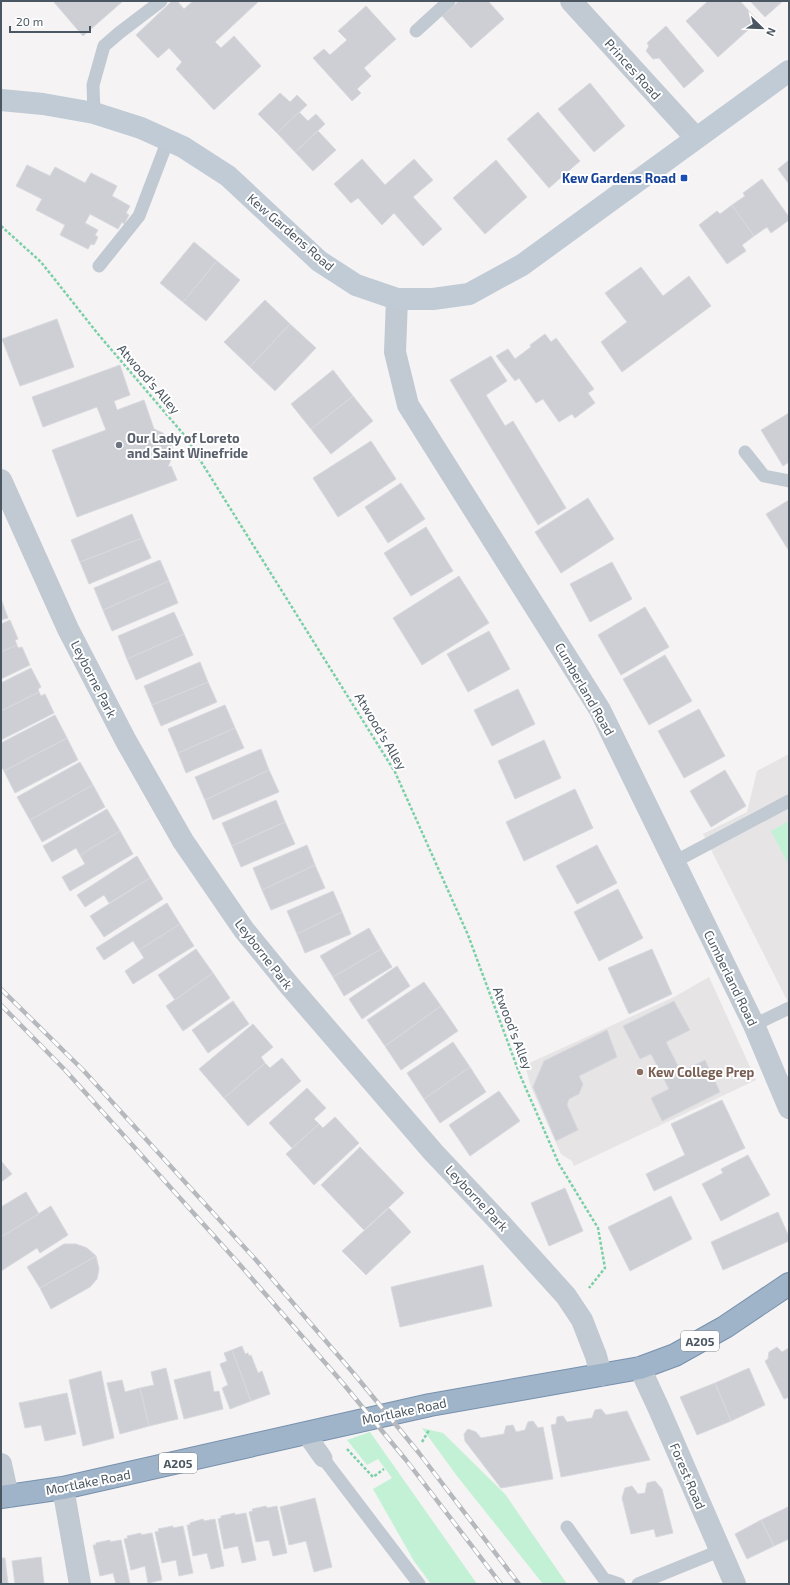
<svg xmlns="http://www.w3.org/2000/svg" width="790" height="1585" viewBox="0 0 790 1585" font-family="'Exo 2',sans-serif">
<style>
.education{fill:#e6e4e5}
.green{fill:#c3f1d5}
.building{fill:#cdcfd5;stroke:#d7d9de}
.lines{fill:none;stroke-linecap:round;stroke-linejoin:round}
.trunk-casing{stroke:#7690ad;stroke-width:24}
.path{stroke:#7ad0a6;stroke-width:2.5;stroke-dasharray:3 2;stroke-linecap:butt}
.service{stroke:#c1cad2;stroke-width:13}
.pedestrian{stroke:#c1cad2;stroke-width:19}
.minor{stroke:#c1cad2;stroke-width:22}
.secondary{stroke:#c1cbd6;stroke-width:22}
.trunk{stroke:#9fb4c9;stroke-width:22}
.rail-casing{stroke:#b5b8bd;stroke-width:4.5}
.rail{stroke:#fff;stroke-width:3;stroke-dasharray:9;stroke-linecap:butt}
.transit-dot{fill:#1a4fb4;stroke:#fff;stroke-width:1.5}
.worship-dot{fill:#6b7280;stroke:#fff;stroke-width:1.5}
.education-dot{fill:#8d6e63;stroke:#fff;stroke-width:1.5}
.labels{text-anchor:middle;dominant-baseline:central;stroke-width:4;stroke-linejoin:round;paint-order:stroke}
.shield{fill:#fff;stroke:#808990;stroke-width:1}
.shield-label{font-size:12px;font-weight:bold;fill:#4a5661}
.street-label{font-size:13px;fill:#4a5661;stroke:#fff}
.transit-label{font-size:13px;font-weight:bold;fill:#164399;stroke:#fff;text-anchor:end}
.worship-label{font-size:13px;font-weight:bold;fill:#5b616d;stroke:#fff;text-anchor:start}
.education-label{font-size:13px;font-weight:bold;fill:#785e54;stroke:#fff;text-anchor:start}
</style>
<rect width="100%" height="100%" fill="#f5f3f3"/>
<!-- education -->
<path class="education" d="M789 754V1004L703 834 747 812 757 771Z
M709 977 756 1080 574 1166 572 1161 561 1154 531 1087 525 1065 674 997Z"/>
<!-- green -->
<path class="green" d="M789 821V865L771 831Z
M422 1428 443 1433 505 1494 567 1584H543L457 1476Z
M370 1432 477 1584H431L414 1561 373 1489 392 1478 378 1459 367 1465 347 1440Z"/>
<!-- building -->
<path class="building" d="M53 1H123L83 36Z
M172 1H177L184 9 193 1H259L215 42 221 48 234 36 261 66 214 110 176 69 182 62 169 48 158 58 136 35Z
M459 1H488L504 19 471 48 442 16Z
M708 1H740L758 21 718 57 686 21Z
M750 1H783L765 17Z
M366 6 396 39 364 68 371 76 357 89 361 93 352 101 313 58 324 49 330 55 347 40 338 31Z
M666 26 704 71 684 88 659 58 653 59 646 51 649 46 647 43Z
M590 83 625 126 594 152 558 109Z
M280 93 290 102 297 95 307 105 277 133 258 114Z
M299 112 308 121 316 114 325 124 295 152 277 133Z
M538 112 580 161 549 188 507 139Z
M318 131 336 150 313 171 295 152Z
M362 159 385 185 414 159 433 180 413 197 442 229 423 246 394 213 382 225 358 198 351 203 334 184Z
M496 160 527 197 485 234 453 198Z
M789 160V184L778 169Z
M27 165 50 176 55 167 85 183 91 173 117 186 112 196 130 206 126 213 129 215 124 224 122 222 118 229 90 214 85 223 98 230 95 235 98 237 94 245 91 244 88 249 60 235 65 225 36 210 42 199 16 186Z
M762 179 789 217V220L771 233 767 227 754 236 732 205 745 196 743 193Z
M732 205 754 236 742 245 746 251 727 264 699 225 717 211 720 214Z
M194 242 217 261 183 302 160 283Z
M217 261 240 280 206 321 183 302Z
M641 267 663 296 689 276 711 306 622 372 601 342 627 322 605 293Z
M265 300 290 324 250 367 224 342Z
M57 319 74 367 20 386 2 339Z
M290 324 316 348 275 391 250 367Z
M545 334 551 342 556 338 594 389 588 393 595 403 575 418 572 414 559 422 543 399 536 403 519 378 515 381 496 356 508 349 515 359 531 347 530 345Z
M491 356 507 381 486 395 505 426 513 421 566 508 538 525 450 380Z
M120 365 130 395 114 401 117 410 144 400 154 429 163 433 170 440 173 450 171 459 168 467 171 466 177 480 77 517 52 450 106 430 97 407 43 427 32 397Z
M333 370 353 396 311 429 291 404Z
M353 396 373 421 331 454 311 429Z
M789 413V462L783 466 761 430Z
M371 441 396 479 338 517 313 478Z
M401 483 425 519 388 543 365 507Z
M588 498 614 539 561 573 535 532Z
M789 500V551L766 514Z
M132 514 142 538 80 562 71 540Z
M426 527 453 571 411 596 384 553Z
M142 538 151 558 89 584 80 562Z
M160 560 169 581 103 610 94 588Z
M612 562 632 599 590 622 570 584Z
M459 576 489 623 422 665 393 618Z
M169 581 178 603 112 631 103 610Z
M1 599 8 618 1 620Z
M645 607 669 647 621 675 598 635Z
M174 612 184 634 127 659 118 636Z
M10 620 18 639 15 640 17 645 1 652V624Z
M489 631 510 669 468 692 447 654Z
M184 634 193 655 136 680 127 659Z
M17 645 18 648 22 647 30 665 1 679V652Z
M665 655 692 701 649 725 623 679Z
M200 662 208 682 152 705 144 686Z
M31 668 41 687 38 689 39 692 1 711V683Z
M208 682 217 702 161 726 152 705Z
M518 689 535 724 492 746 474 710Z
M39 692 41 696 45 694 54 713 1 740V711Z
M225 705 235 728 178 753 168 729Z
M699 709 725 756 684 778 658 731Z
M55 715 67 738 4 771 1 766V743Z
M235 728 244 748 186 773 178 753Z
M67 738 78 760 15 793 4 771Z
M544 740 561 778 515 799 498 761Z
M261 749 269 770 205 800 195 777Z
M80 762 93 785 30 820 17 797Z
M269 770 279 792 213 820 205 800Z
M725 770 746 806 711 827 690 791Z
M93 785 105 807 42 842 30 820Z
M575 789 593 828 524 861 506 822Z
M276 800 285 822 232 846 222 823Z
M107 809 120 831 80 855 76 848 52 862 43 846Z
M285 822 295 844 241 867 232 846Z
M120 831 133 854 70 891 62 877 85 864 80 855Z
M307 845 315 865 262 890 253 868Z
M597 845 617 883 577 904 556 866Z
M137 856 150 878 109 903 104 895 85 907 77 895Z
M315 865 325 888 271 910 262 890Z
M150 878 163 899 104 937 90 916Z
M618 889 643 938 599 961 574 912Z
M333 891 342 912 297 934 287 911Z
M167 903 180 924 139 950 133 941 104 960 96 948Z
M342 912 351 934 305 953 297 934Z
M180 924 194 946 133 984 125 971 144 958 139 950Z
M369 928 381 949 333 977 320 956Z
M196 949 213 973 175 1000 158 975Z
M381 949 392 967 344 996 333 977Z
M652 949 672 994 629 1014 608 968Z
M397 966 410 986 362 1019 349 999Z
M213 973 230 998 183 1031 166 1006Z
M424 982 441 1006 385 1046 367 1020Z
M233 1001 249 1024 208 1053 192 1030Z
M674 1001 690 1030 666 1042 681 1072 705 1060 720 1092 662 1121 651 1098 669 1089 651 1054 640 1059 623 1026Z
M441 1006 458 1031 401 1070 385 1046Z
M253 1024 273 1047 261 1057 265 1063 224 1098 199 1069Z
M607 1030 617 1057 579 1076 583 1084 579 1094 569 1099 567 1105 578 1130 556 1141 533 1087 544 1061Z
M453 1042 470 1067 424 1099 407 1073Z
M282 1058 301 1081 248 1126 224 1098 265 1063 270 1068Z
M470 1067 486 1092 440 1123 424 1099Z
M307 1088 326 1108 314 1119 319 1124 292 1148 269 1123Z
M499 1091 520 1121 470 1156 449 1125Z
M722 1100 745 1148 654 1191 646 1174 685 1155 671 1124Z
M335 1117 359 1143 314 1185 286 1154 319 1124 323 1128Z
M360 1147 404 1193 364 1230 321 1185Z
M748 1155 770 1195 721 1221 702 1184 723 1173 721 1169Z
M1 1161 12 1174 1 1182Z
M565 1188 583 1231 549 1246 531 1203Z
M26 1192 39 1214 1 1237V1207Z
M671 1196 692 1239 630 1271 608 1227Z
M51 1206 68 1235 40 1253 37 1248 1 1271V1237Z
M389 1208 411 1232 366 1275 342 1251Z
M778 1212 789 1237V1241L723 1270 711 1242Z
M64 1244H76L87 1248 96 1256 40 1288 27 1267Z
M96 1256 99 1269 97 1279 90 1287 51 1309 40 1288Z
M483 1265 492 1306 400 1327 391 1287Z
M242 1346 245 1354 248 1353 249 1356 251 1355 258 1373 262 1371 270 1394 251 1401 232 1350Z
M777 1347 782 1352 789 1348V1397L784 1399 765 1361 768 1359 769 1352Z
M232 1350 251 1401 230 1409 222 1388 228 1385 220 1364 227 1361 224 1353Z
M166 1368 178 1419 149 1426 140 1388 154 1385 151 1372Z
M749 1368 765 1405 731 1421 715 1383Z
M101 1371 114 1438 83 1446 69 1380Z
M210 1371 214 1392 219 1391 223 1409 184 1419 174 1380Z
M122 1380 125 1392 140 1388 149 1426 120 1434 107 1383Z
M715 1383 731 1421 697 1435 680 1397Z
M67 1393 76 1434 45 1441 41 1425 25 1428 19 1403Z
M601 1409 606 1415 627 1411 650 1460 561 1477 551 1425 556 1424 557 1417 563 1416 567 1422 592 1418 595 1410Z
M533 1421 538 1428 543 1427 553 1479 501 1488 465 1441 464 1434 468 1429 476 1432 481 1438 504 1434 506 1426 513 1425 516 1432 525 1430 528 1422Z
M655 1481 662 1489 673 1533 656 1537 654 1529 631 1534 622 1498 625 1488 632 1486 638 1494 645 1493 647 1483Z
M315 1498 332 1567 314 1572 306 1541 289 1545 280 1507Z
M266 1506 267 1508 277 1506 287 1553 273 1556 269 1540 256 1542 249 1512 253 1511 252 1509Z
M788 1507 789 1539 774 1546 761 1520Z
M235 1513V1515L246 1513 256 1560 242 1563 238 1546 224 1549 218 1519 221 1518V1516Z
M203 1519 204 1521 215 1519 224 1566 211 1569 207 1553 193 1556 187 1525H190V1523Z
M761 1520 774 1546 747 1559 735 1534Z
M173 1526V1528L183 1526 193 1573 179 1576 176 1560 162 1563 155 1532 159 1531 158 1529Z
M141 1533V1535L152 1533 162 1580 148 1583 145 1566 131 1570 124 1539 128 1538 127 1536Z
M110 1540V1542L121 1540 130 1584H116L113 1573 100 1576 93 1545H96V1543Z
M41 1557 44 1584H15L12 1561Z
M1 1558H5L8 1584H1Z"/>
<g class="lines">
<!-- trunk casing -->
<g class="trunk-casing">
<path id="trunk" d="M1 1497 63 1488 430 1405 640 1368 675 1355 725 1327 789 1284"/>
</g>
<!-- path -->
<path class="path" d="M1 226 41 262 98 334 185 436 395 772 468 935 520 1075 559 1164 598 1228 605 1268 589 1288
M422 1442 429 1430
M347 1449 373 1477 384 1469"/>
<!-- service -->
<path class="service" d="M416 31 449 1
M94 113 93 85 104 46 119 33 161 1
M99 266 139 216 168 140
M745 452 764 476 789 481
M674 862 789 801
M754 1025 789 1008
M323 1458 419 1584
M567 1527 604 1579 619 1584
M638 1584 719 1551"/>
<!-- pedestrian -->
<path class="pedestrian" d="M306 1434 323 1458"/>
<!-- minor -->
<path class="minor" d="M571 1 696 138
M397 299 395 352 408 405 600 710 754 1025 789 1108
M1 480 68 629 126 741 183 841 244 930 289 985 434 1153 502 1225 566 1296 582 1320 596 1356 601 1375
M640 1368 659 1409 735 1584
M1 1464 8 1496
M63 1488 80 1584"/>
<!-- secondary -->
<path class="secondary" d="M1 100 43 104 94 113 141 128 183 147 228 176 319 261 356 285 397 299H433L469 294 522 265 789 71"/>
<!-- trunk -->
<use href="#trunk" class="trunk"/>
<!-- rail casing -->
<g class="rail-casing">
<path id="rail" d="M1 989 83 1070 256 1260 355 1375 419 1453 519 1584
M1 1005 65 1070 241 1266 341 1381 406 1460 501 1584"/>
</g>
<!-- rail -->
<use href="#rail" class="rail"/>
</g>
<!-- markers -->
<rect class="transit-dot" x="680" y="174" width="8" height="8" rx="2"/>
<circle class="worship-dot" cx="119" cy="445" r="4"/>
<circle class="education-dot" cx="640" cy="1072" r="4"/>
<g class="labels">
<!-- shield labels -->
<g class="shield">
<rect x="681" y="1331" width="38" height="20" rx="3"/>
<rect x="159" y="1453" width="38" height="20" rx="3"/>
</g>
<g class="shield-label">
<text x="700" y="1341">A205</text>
<text x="178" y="1463">A205</text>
</g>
<!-- street labels -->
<g class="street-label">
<text transform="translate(633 69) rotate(48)">Princes Road</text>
<text transform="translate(291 232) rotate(41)">Kew Gardens Road</text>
<text transform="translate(149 379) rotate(49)">Atwood’s Alley</text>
<text transform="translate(94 679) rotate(63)">Leyborne Park</text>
<text transform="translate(585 689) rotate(60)">Cumberland Road</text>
<text transform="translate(381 731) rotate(59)">Atwood’s Alley</text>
<text transform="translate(264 954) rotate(52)">Leyborne Park</text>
<text transform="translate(731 978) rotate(64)">Cumberland Road</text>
<text transform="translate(513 1028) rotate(69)">Atwood’s Alley</text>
<text transform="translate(477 1198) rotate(47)">Leyborne Park</text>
<text transform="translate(404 1411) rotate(-12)">Mortlake Road</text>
<text transform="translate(688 1476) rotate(67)">Forest Road</text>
<text transform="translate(88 1482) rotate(-11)">Mortlake Road</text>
</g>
<!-- transit labels -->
<g class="transit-label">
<text x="676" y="178">Kew Gardens Road</text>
</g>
<!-- worship labels -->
<g class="worship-label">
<text x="127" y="438">Our Lady of Loreto<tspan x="127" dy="15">and Saint Winefride</tspan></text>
</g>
<!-- education labels -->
<g class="education-label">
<text x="648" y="1072">Kew College Prep</text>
</g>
</g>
<!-- border -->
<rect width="790" height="1585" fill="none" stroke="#4a5661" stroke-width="4"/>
<!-- north arrow -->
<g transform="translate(762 28) rotate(113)" stroke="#ffffff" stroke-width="3" paint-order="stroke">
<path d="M0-3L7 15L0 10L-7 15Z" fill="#4a5661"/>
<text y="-6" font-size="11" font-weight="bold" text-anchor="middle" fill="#4a5661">N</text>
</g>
<!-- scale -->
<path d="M10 26v6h80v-6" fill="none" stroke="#4a5661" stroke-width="2"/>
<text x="16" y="26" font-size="12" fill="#4a5661" stroke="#ffffff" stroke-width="3" paint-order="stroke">20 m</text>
</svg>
